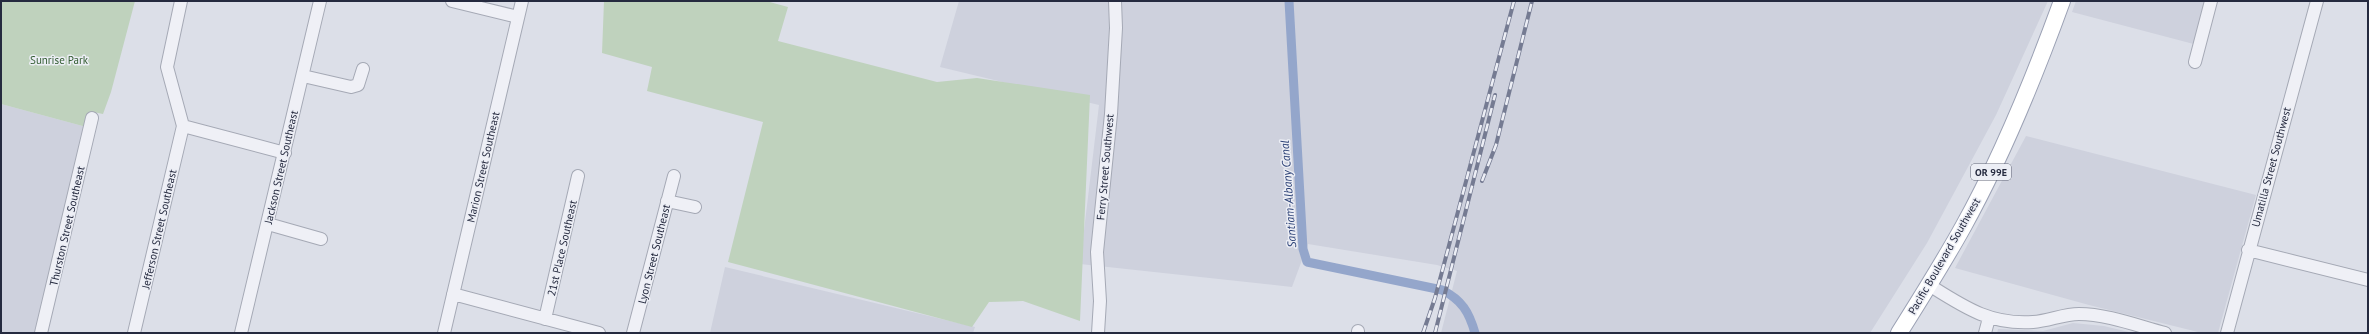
<svg xmlns="http://www.w3.org/2000/svg" width="2369" height="334" viewBox="0 0 2369 334" font-family="'PT Sans',sans-serif">
<style>
.built{fill:#ced1dd}
.green{fill:#bfd2bd}
.lines{fill:none;stroke-linecap:round;stroke-linejoin:round}
.canal{stroke:#94a6cb;stroke-width:9}
.minor-casing{stroke:#a5a9b5;stroke-width:14}
.major-casing{stroke:#9ba1b4;stroke-width:18}
.minor{stroke:#eff0f6;stroke-width:12}
.major{stroke:#fff;stroke-width:16}
.rail-casing{stroke:#757b92;stroke-width:4}
.rail{stroke:#eceef5;stroke-width:2.5;stroke-dasharray:8;stroke-linecap:butt}
.labels{text-anchor:middle;dominant-baseline:central;stroke-width:3;stroke-linejoin:round;paint-order:stroke}
.shield{fill:#eceef5;stroke:#616576;stroke-width:1}
.shield-label{font-size:10px;font-weight:bold;fill:#252a3f}
.park-label{font-size:11px;fill:#325c31;stroke:#eceef5}
.street-label{font-size:11px;fill:#252a3f;stroke:#eceef5}
.water-label{font-size:12px;font-style:italic;fill:#2c4176;stroke:#eceef5}
</style>
<rect width="100%" height="100%" fill="#dcdfe8"/>
<!-- built -->
<path class="built" d="M959 1H2048L1996 115 1927 243 1870 333H1441L1457 271 1437 265 1308 244 1292 287 1080 264 1099 105 940 67Z
M2076 1H2217L2205 47 2072 12Z
M1 104 90 128 41 333H1Z
M2026 136 2256 195 2218 333H2202L2089 305 1955 268Z
M725 267 975 327 973 333H710Z
M2073 323 2104 326 2133 333H1997L1998 329 2043 331Z"/>
<!-- green -->
<path class="green" d="M1 1H135L111 92 103 114 93 112 90 128 1 104Z
M604 1H766L788 7 778 41 937 82 977 78 1090 95 1080 321 1023 301 989 302 972 327 728 262 763 122 647 91 652 67 602 53Z"/>
<g class="lines">
<!-- canal -->
<path class="canal" d="M1289 1 1303 249 1307 262 1442 290C1462 300 1469 312 1475 333"/>
<!-- minor casing -->
<g class="minor-casing">
<path id="minor" d="M452 1 518 17
M2195 62 2211 1
M303 76 351 87 358 85 363 69
M183 126 285 153
M667 201 695 207
M268 224 321 239
M2248 250 2368 280
M1929 285C1964 307 1990 325 2033 322 2049 321 2063 314 2079 314 2107 314 2138 326 2165 333
M453 294 599 333
M545 319 578 176
M41 333 92 118
M134 333 183 126 167 67 181 1
M241 333 320 1
M444 333 522 1
M633 333 674 176
M1098 333 1100 301 1097 252 1111 114 1116 28 1115 1
M1358 333V331
M1985 333 1989 318
M2227 333 2317 1"/>
</g>
<!-- major casing -->
<g class="major-casing">
<path id="major" d="M1899 333C1921 298 1943 263 1963 227 2003 155 2034 78 2062 1"/>
</g>
<!-- minor -->
<use href="#minor" class="minor"/>
<!-- major -->
<use href="#major" class="major"/>
<!-- rail casing -->
<g class="rail-casing">
<path id="rail" d="M1482 181 1496 145 1532 1
M1423 333 1435 298 1514 1
M1435 333 1495 95"/>
</g>
<!-- rail -->
<use href="#rail" class="rail"/>
</g>
<g class="labels">
<!-- shield labels -->
<rect class="shield" x="1971" y="164" width="40" height="16" rx="3"/>
<g class="shield-label">
<text x="1991" y="172">OR 99E</text>
</g>
<!-- park labels -->
<g class="park-label">
<text x="59" y="60">Sunrise Park</text>
</g>
<!-- street labels -->
<g class="street-label">
<text transform="translate(281 167) rotate(-77)">Jackson Street Southeast</text>
<text transform="translate(483 167) rotate(-77)">Marion Street Southeast</text>
<text transform="translate(1105 167) rotate(-85)">Ferry Street Southwest</text>
<text transform="translate(2271 167) rotate(-75)">Umatilla Street Southwest</text>
<text transform="translate(67 226) rotate(-77)">Thurston Street Southeast</text>
<text transform="translate(159 229) rotate(-77)">Jefferson Street Southeast</text>
<text transform="translate(562 248) rotate(-77)">21st Place Southeast</text>
<text transform="translate(654 254) rotate(-76)">Lyon Street Southeast</text>
<text transform="translate(1944 256) rotate(-60)">Pacific Boulevard Southwest</text>
</g>
<!-- water labels -->
<g class="water-label">
<text transform="translate(1288 194) rotate(-94)">Santiam-Albany Canal</text>
</g>
</g>
<!-- border -->
<rect width="2369" height="334" fill="none" stroke="#252a3f" stroke-width="4"/>
</svg>
